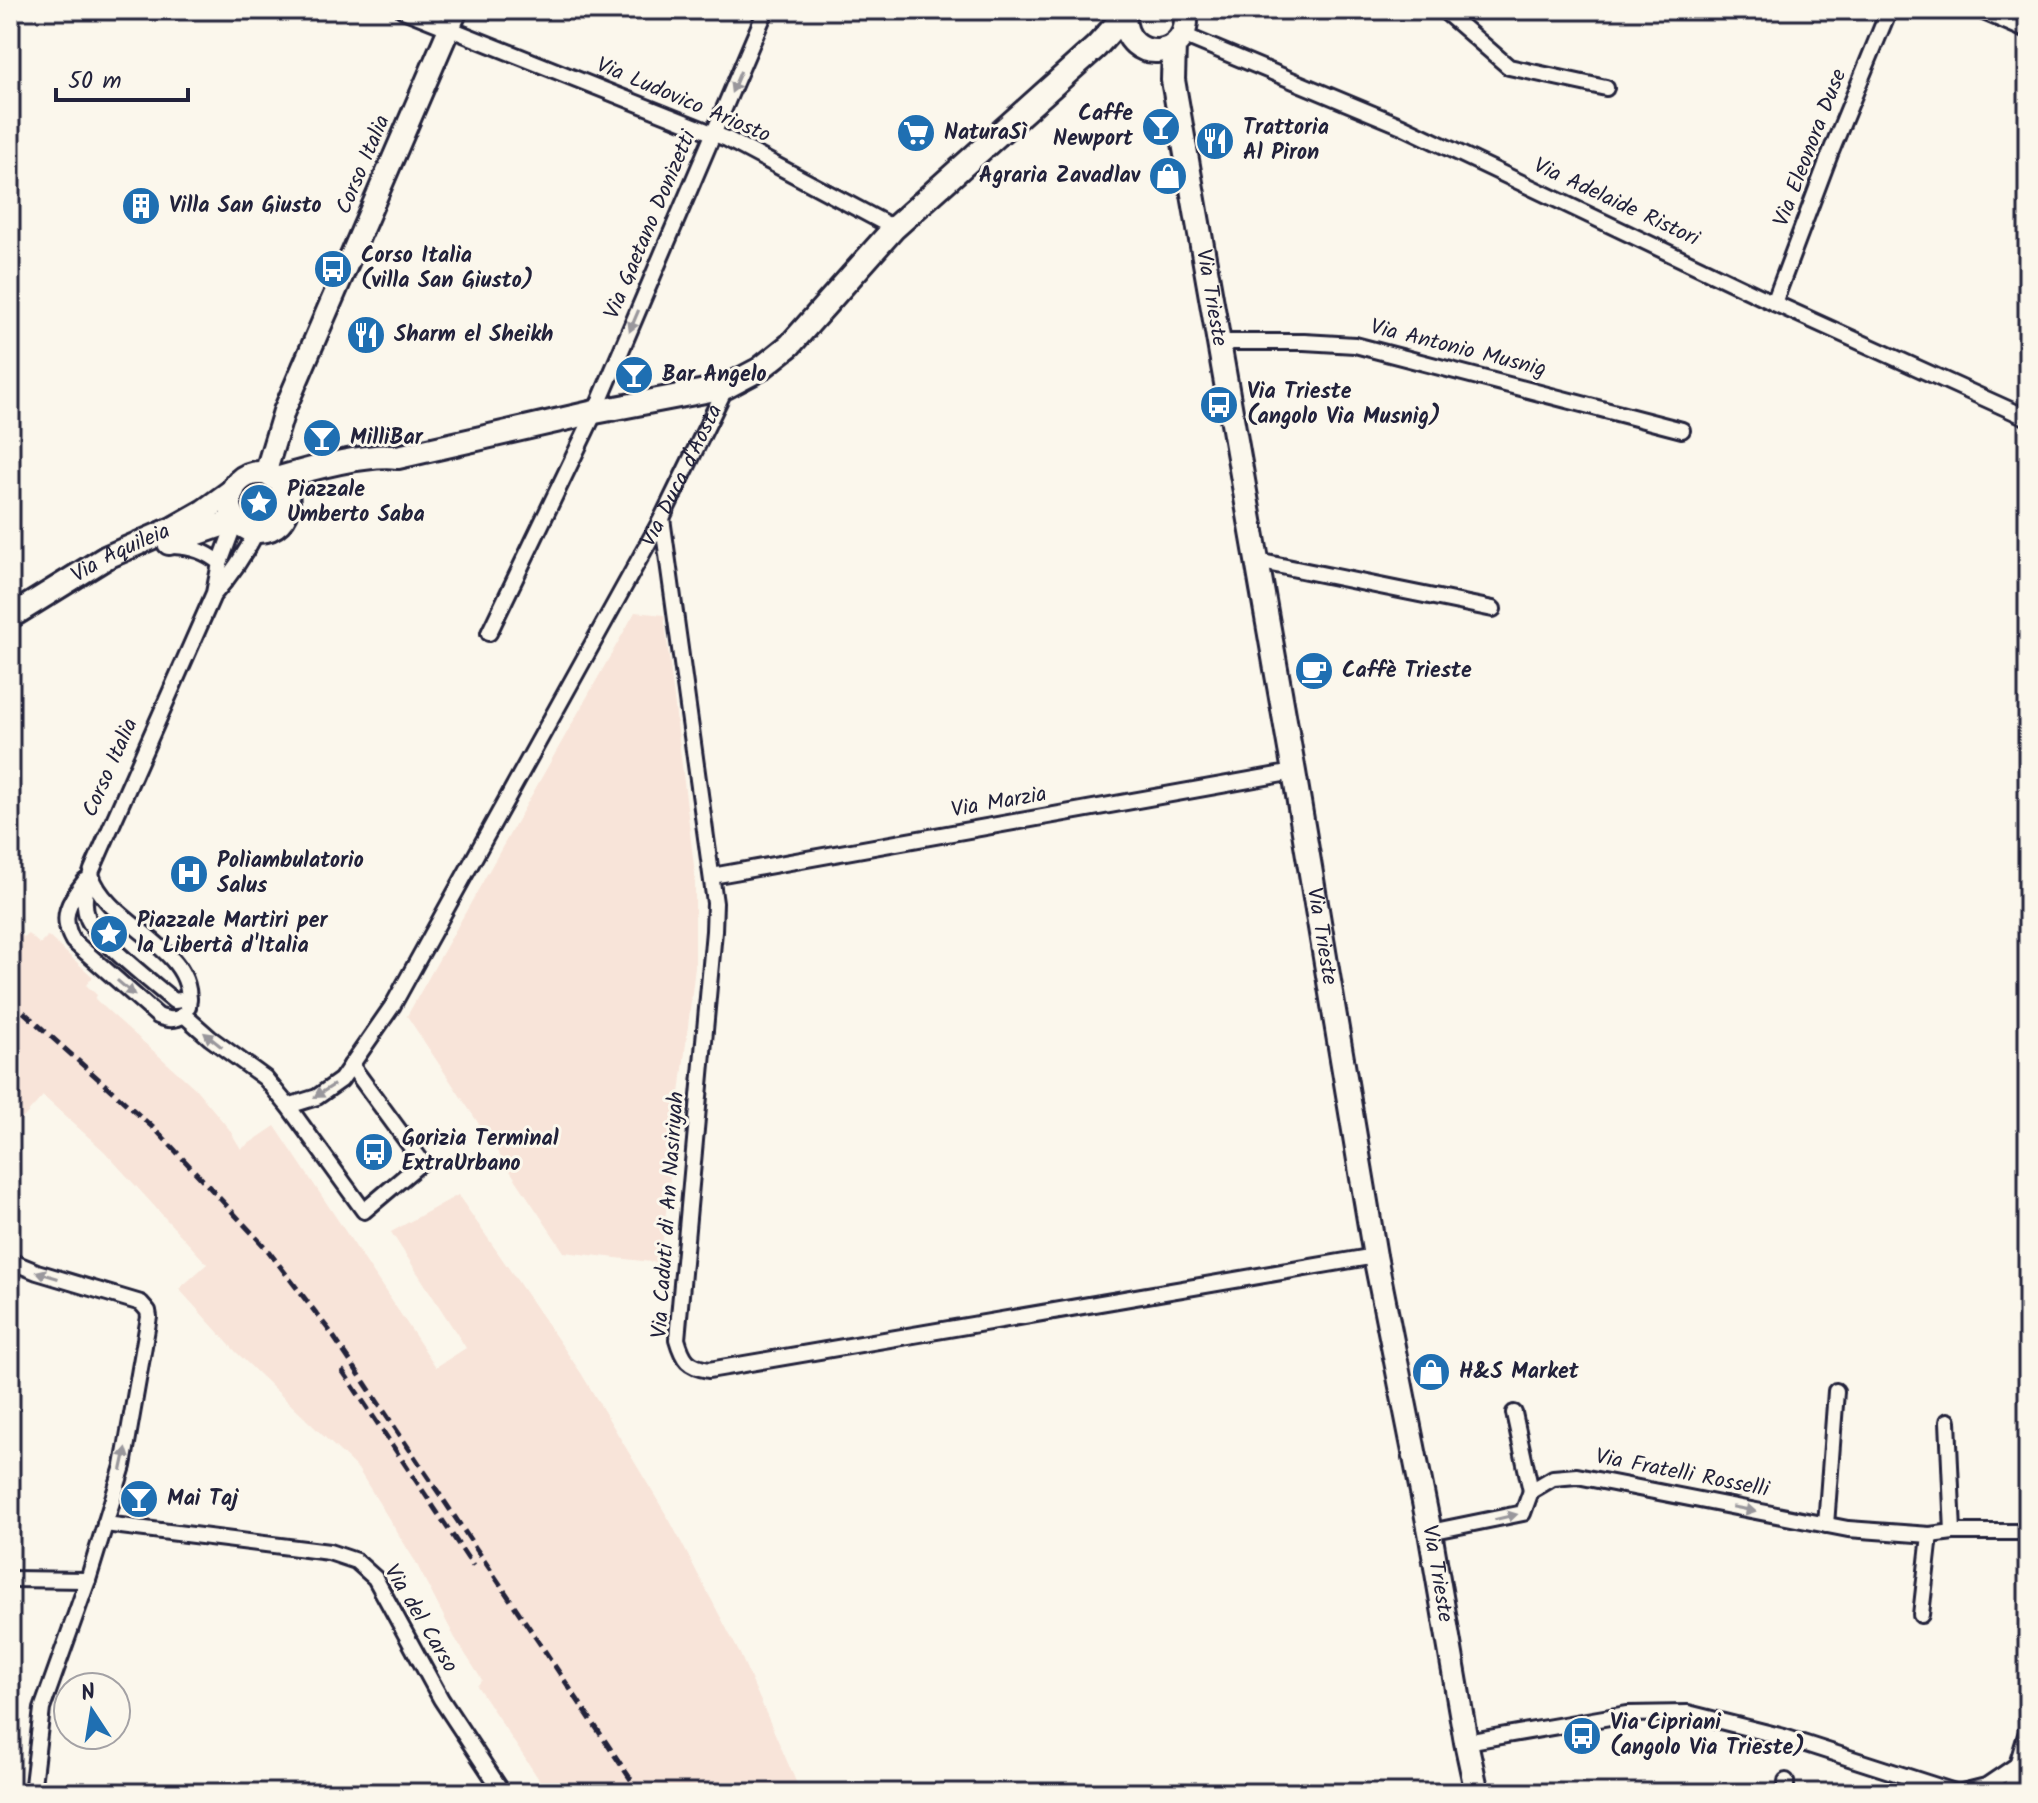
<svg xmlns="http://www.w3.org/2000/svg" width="2038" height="1803" viewBox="0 0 2038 1803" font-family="Kalam,sans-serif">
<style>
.built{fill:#f8e4d9}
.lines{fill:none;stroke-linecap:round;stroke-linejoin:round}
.street-casing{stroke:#22223b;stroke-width:20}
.secondary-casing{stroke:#22223b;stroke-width:26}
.primary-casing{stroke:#22223b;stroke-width:28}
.street{stroke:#fbf7ec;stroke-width:14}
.secondary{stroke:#fbf7ec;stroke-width:20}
.primary{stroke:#fbf7ec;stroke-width:22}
.rail{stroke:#22223b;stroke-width:5;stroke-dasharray:12 6;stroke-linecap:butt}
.oneway{fill:#99979c}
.labels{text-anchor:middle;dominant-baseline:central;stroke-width:6;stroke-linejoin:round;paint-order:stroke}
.street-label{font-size:22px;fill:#22223b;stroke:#fbf7ec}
.poi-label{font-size:22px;font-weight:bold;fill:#22223b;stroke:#fbf7ec;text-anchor:start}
</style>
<rect width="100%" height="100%" fill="#fbf7ec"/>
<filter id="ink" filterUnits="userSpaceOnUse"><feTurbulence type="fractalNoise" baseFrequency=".0125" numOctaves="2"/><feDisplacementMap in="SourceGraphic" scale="16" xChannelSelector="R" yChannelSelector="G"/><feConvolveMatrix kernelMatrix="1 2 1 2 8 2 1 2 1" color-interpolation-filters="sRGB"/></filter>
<g filter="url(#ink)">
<!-- built -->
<path class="built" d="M635 612 664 615 695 874V967L660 1263 564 1252 407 1016Z
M10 924 24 937 28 934 40 944 48 936 93 977 86 985 97 995 95 999 195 1088 229 1129 241 1149 275 1126 436 1367 466 1348 391 1232 458 1195 581 1373 670 1521 740 1654 801 1793H548L477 1686 482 1680 455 1638 415 1561 358 1469 236 1352 179 1289 207 1264 104 1151 43 1096 23 1118 10 1124Z"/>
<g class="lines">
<!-- street casing -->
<g class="street-casing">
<g id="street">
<path d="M403 10 727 139 894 228"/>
<path d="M1443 10 1509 67 1606 88"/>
<path d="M1979 10 2028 31"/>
<path d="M1183 35 1402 126 1774 303 2028 418"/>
<path d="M1774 303 1830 154 1889 10"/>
<path d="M1219 342H1304L1355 345 1682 430"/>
<path d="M662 518 715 903 714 931 677 1339C683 1360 688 1367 709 1370L1375 1256"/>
<path d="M173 546C192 547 205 551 220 563"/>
<path d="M1257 561 1493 609"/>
<path d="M215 593C232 574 245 554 257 531"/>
<path d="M489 633 595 412 766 10"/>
<path d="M91 874C106 926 198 947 188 1007"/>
<path d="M712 876 1294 772"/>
<path d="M85 881C69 901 59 917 73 941L158 1016C168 1020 175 1021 184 1015"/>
<path d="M189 999 174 1001C154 984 97 940 88 919 81 901 87 887 92 870L214 593 220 563 236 520"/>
<path d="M184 1015 210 1038 265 1078 288 1106 364 1211 422 1162 351 1065"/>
<path id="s1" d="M288 1106 317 1097 341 1080 393 1005 662 518 726 387"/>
<path d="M10 1261 37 1272 141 1303 148 1311 149 1317 123 1466 88 1580 42 1709 32 1793"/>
<path d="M1514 1413 1531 1491"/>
<path d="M1948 1421 1953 1532"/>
<path d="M105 1524 329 1552 356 1561 375 1578 441 1699 503 1793"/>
<path d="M1826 1525 1836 1391"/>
<path d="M1430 1532 1523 1513 1531 1491 1553 1478 1577 1476 1848 1529 1930 1535 1953 1532H2028"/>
<path d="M10 1579 88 1580"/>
<path d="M1921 1615 1930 1535"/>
<path d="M1466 1742 1627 1714 1688 1713 1784 1737 1958 1793 1986 1786 2017 1765 2028 1728"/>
<path d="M1786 1781V1793"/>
<path d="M2010 1793 2017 1765"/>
</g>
</g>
<!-- secondary casing -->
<g class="secondary-casing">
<path id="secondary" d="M265 474 284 411 457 10"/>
</g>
<!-- primary casing -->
<g class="primary-casing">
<g id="primary">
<path d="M1124 16C1125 67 1195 60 1185 10"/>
<path id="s2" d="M1174 45 1173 80 1294 772 1375 1256 1430 1532 1466 1742 1477 1793"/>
<circle cx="259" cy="502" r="29"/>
<path d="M276 479C309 469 366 453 398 457L595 412 726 387 760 369 790 345 894 228 1096 47 1124 16 1126 10"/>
<path d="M169 543 236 520"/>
<path id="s3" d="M10 617 107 557 174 528 204 511 233 490"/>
</g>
</g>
<!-- street -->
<use href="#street" class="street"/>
<!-- secondary -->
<use href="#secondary" class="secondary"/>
<!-- primary -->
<use href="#primary" class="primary"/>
<!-- rail -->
<path class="rail" d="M10 1000 158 1132 266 1248 329 1330 365 1383 640 1793
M342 1370 473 1566"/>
</g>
<!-- one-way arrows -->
<defs><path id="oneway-solid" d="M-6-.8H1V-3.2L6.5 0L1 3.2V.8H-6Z" transform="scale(2)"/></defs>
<g class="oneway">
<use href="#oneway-solid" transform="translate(736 82) rotate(113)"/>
<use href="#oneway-solid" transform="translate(634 321) rotate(113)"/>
<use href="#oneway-solid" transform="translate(126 988) rotate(41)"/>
<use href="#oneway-solid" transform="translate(213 1040) rotate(-141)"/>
<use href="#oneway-solid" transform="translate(324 1091) rotate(148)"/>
<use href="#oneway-solid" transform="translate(47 1275) rotate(-163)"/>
<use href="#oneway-solid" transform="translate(124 1459) rotate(-78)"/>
<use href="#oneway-solid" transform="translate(1744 1509) rotate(11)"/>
<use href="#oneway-solid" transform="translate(1506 1517) rotate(-13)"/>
</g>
</g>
<!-- icons -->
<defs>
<g id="bar-disc" transform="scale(2)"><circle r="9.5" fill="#1f6fb2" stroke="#fbf7ec"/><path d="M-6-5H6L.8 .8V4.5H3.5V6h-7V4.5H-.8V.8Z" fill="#fff"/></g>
<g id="supermarket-disc" transform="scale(2)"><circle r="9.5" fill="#1f6fb2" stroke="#fbf7ec"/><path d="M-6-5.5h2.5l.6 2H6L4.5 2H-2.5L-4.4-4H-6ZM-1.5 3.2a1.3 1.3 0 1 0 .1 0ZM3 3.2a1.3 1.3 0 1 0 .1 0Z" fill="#fff"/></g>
<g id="restaurant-disc" transform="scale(2)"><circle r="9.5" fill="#1f6fb2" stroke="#fbf7ec"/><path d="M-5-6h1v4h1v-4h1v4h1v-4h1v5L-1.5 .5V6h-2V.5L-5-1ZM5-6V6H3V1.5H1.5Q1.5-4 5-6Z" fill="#fff"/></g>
<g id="shop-disc" transform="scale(2)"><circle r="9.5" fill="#1f6fb2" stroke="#fbf7ec"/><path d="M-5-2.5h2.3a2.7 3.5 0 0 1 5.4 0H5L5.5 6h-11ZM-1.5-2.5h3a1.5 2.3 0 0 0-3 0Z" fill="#fff"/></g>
<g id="building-disc" transform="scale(2)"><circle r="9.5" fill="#1f6fb2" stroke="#fbf7ec"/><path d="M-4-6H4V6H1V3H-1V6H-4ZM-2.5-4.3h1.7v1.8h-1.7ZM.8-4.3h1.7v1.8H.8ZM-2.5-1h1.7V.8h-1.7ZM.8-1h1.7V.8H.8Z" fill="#fff"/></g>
<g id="bus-disc" transform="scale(2)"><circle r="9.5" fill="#1f6fb2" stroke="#fbf7ec"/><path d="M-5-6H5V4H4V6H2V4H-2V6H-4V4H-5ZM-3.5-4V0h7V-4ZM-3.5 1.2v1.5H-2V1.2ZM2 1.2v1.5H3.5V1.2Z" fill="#fff"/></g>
<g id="sight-disc" transform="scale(2)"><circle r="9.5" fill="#1f6fb2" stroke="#fbf7ec"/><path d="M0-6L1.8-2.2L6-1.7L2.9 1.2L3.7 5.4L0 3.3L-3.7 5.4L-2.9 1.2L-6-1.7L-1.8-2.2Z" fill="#fff"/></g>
<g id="cafe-disc" transform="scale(2)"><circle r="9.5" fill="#1f6fb2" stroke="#fbf7ec"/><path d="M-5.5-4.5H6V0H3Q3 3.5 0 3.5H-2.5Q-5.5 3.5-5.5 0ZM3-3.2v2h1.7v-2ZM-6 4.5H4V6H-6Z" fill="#fff"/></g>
<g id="hospital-disc" transform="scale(2)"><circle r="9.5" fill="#1f6fb2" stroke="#fbf7ec"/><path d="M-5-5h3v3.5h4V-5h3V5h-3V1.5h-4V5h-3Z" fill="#fff"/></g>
</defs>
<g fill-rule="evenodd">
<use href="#bar-disc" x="1161" y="127"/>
<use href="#supermarket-disc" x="916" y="133"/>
<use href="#restaurant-disc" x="1215" y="141"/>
<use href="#shop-disc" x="1168" y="176"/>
<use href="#building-disc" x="141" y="206"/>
<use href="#bus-disc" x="333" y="269"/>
<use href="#restaurant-disc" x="366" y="335"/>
<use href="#bar-disc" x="634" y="375"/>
<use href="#bus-disc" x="1219" y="405"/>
<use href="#bar-disc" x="322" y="438"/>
<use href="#sight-disc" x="259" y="503"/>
<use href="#cafe-disc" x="1314" y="671"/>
<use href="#hospital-disc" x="189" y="874"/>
<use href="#sight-disc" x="109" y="934"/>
<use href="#bus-disc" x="374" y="1152"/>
<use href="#shop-disc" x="1431" y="1372"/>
<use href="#bar-disc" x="139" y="1499"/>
<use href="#bus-disc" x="1582" y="1736"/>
</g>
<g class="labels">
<!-- street labels -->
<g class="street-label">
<text transform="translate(683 101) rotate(23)">Via Ludovico Ariosto</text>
<text transform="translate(1811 148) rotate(-69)">Via Eleonora Duse</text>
<text transform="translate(364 165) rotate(-67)">Corso Italia</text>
<text transform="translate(1616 203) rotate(25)">Via Adelaide Ristori</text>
<text transform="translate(651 225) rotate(-67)">Via Gaetano Donizetti</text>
<text stroke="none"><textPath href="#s2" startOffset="256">Via Trieste</textPath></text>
<text transform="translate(1458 349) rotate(14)">Via Antonio Musnig</text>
<text stroke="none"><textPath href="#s1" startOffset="754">Via Duca d'Aosta</textPath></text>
<text stroke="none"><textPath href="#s3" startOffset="128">Via Aquileia</textPath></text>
<text transform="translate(111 768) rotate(-66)">Corso Italia</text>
<text transform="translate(999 803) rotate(-10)">Via Marzia</text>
<text stroke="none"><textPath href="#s2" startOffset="904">Via Trieste</textPath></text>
<text transform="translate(669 1215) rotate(-86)">Via Caduti di An Nasiriyah</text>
<text transform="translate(1682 1474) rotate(11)">Via Fratelli Rosselli</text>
<text stroke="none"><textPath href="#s2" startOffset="1552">Via Trieste</textPath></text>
<text transform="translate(420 1619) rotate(59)">Via del Carso</text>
</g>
<!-- poi labels -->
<g class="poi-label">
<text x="1133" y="114" text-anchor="end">Caffe<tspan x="1133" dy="25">Newport</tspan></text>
<text x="1243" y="128">Trattoria<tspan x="1243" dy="25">Al Piron</tspan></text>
<text x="944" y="133">NaturaSì</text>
<text x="1140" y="176" text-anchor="end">Agraria Zavadlav</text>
<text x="169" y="206">Villa San Giusto</text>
<text x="361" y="256">Corso Italia<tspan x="361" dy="25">(villa San Giusto)</tspan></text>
<text x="394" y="335">Sharm el Sheikh</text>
<text x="662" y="375">Bar Angelo</text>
<text x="1247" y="392">Via Trieste<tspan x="1247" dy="25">(angolo Via Musnig)</tspan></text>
<text x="350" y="438">MilliBar</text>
<text x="287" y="490">Piazzale<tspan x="287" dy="25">Umberto Saba</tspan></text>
<text x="1342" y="671">Caffè Trieste</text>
<text x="217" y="861">Poliambulatorio<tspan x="217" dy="25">Salus</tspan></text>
<text x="137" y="921">Piazzale Martiri per<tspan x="137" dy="25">la Libertà d'Italia</tspan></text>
<text x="402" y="1139">Gorizia Terminal<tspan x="402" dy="25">ExtraUrbano</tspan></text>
<text x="1459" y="1372">H&amp;S Market</text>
<text x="167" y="1499">Mai Taj</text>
<text x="1610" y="1723">Via Cipriani<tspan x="1610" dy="25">(angolo Via Trieste)</tspan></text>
</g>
</g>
<!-- margin -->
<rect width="2038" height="1803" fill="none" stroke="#fbf7ec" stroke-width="40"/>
<rect x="20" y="20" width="1998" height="1763" fill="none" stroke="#22223b" stroke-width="3" filter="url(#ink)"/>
<!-- north arrow -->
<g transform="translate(92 1711) rotate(348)"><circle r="38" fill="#fbf7ec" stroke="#a4a2a5" stroke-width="2"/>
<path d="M0-6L14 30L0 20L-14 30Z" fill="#1f6fb2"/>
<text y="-12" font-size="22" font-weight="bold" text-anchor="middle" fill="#22223b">N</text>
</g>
<!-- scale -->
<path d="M56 88v12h132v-12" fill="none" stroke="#22223b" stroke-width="4"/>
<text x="68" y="88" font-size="24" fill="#22223b" stroke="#fbf7ec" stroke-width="6" paint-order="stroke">50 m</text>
</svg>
